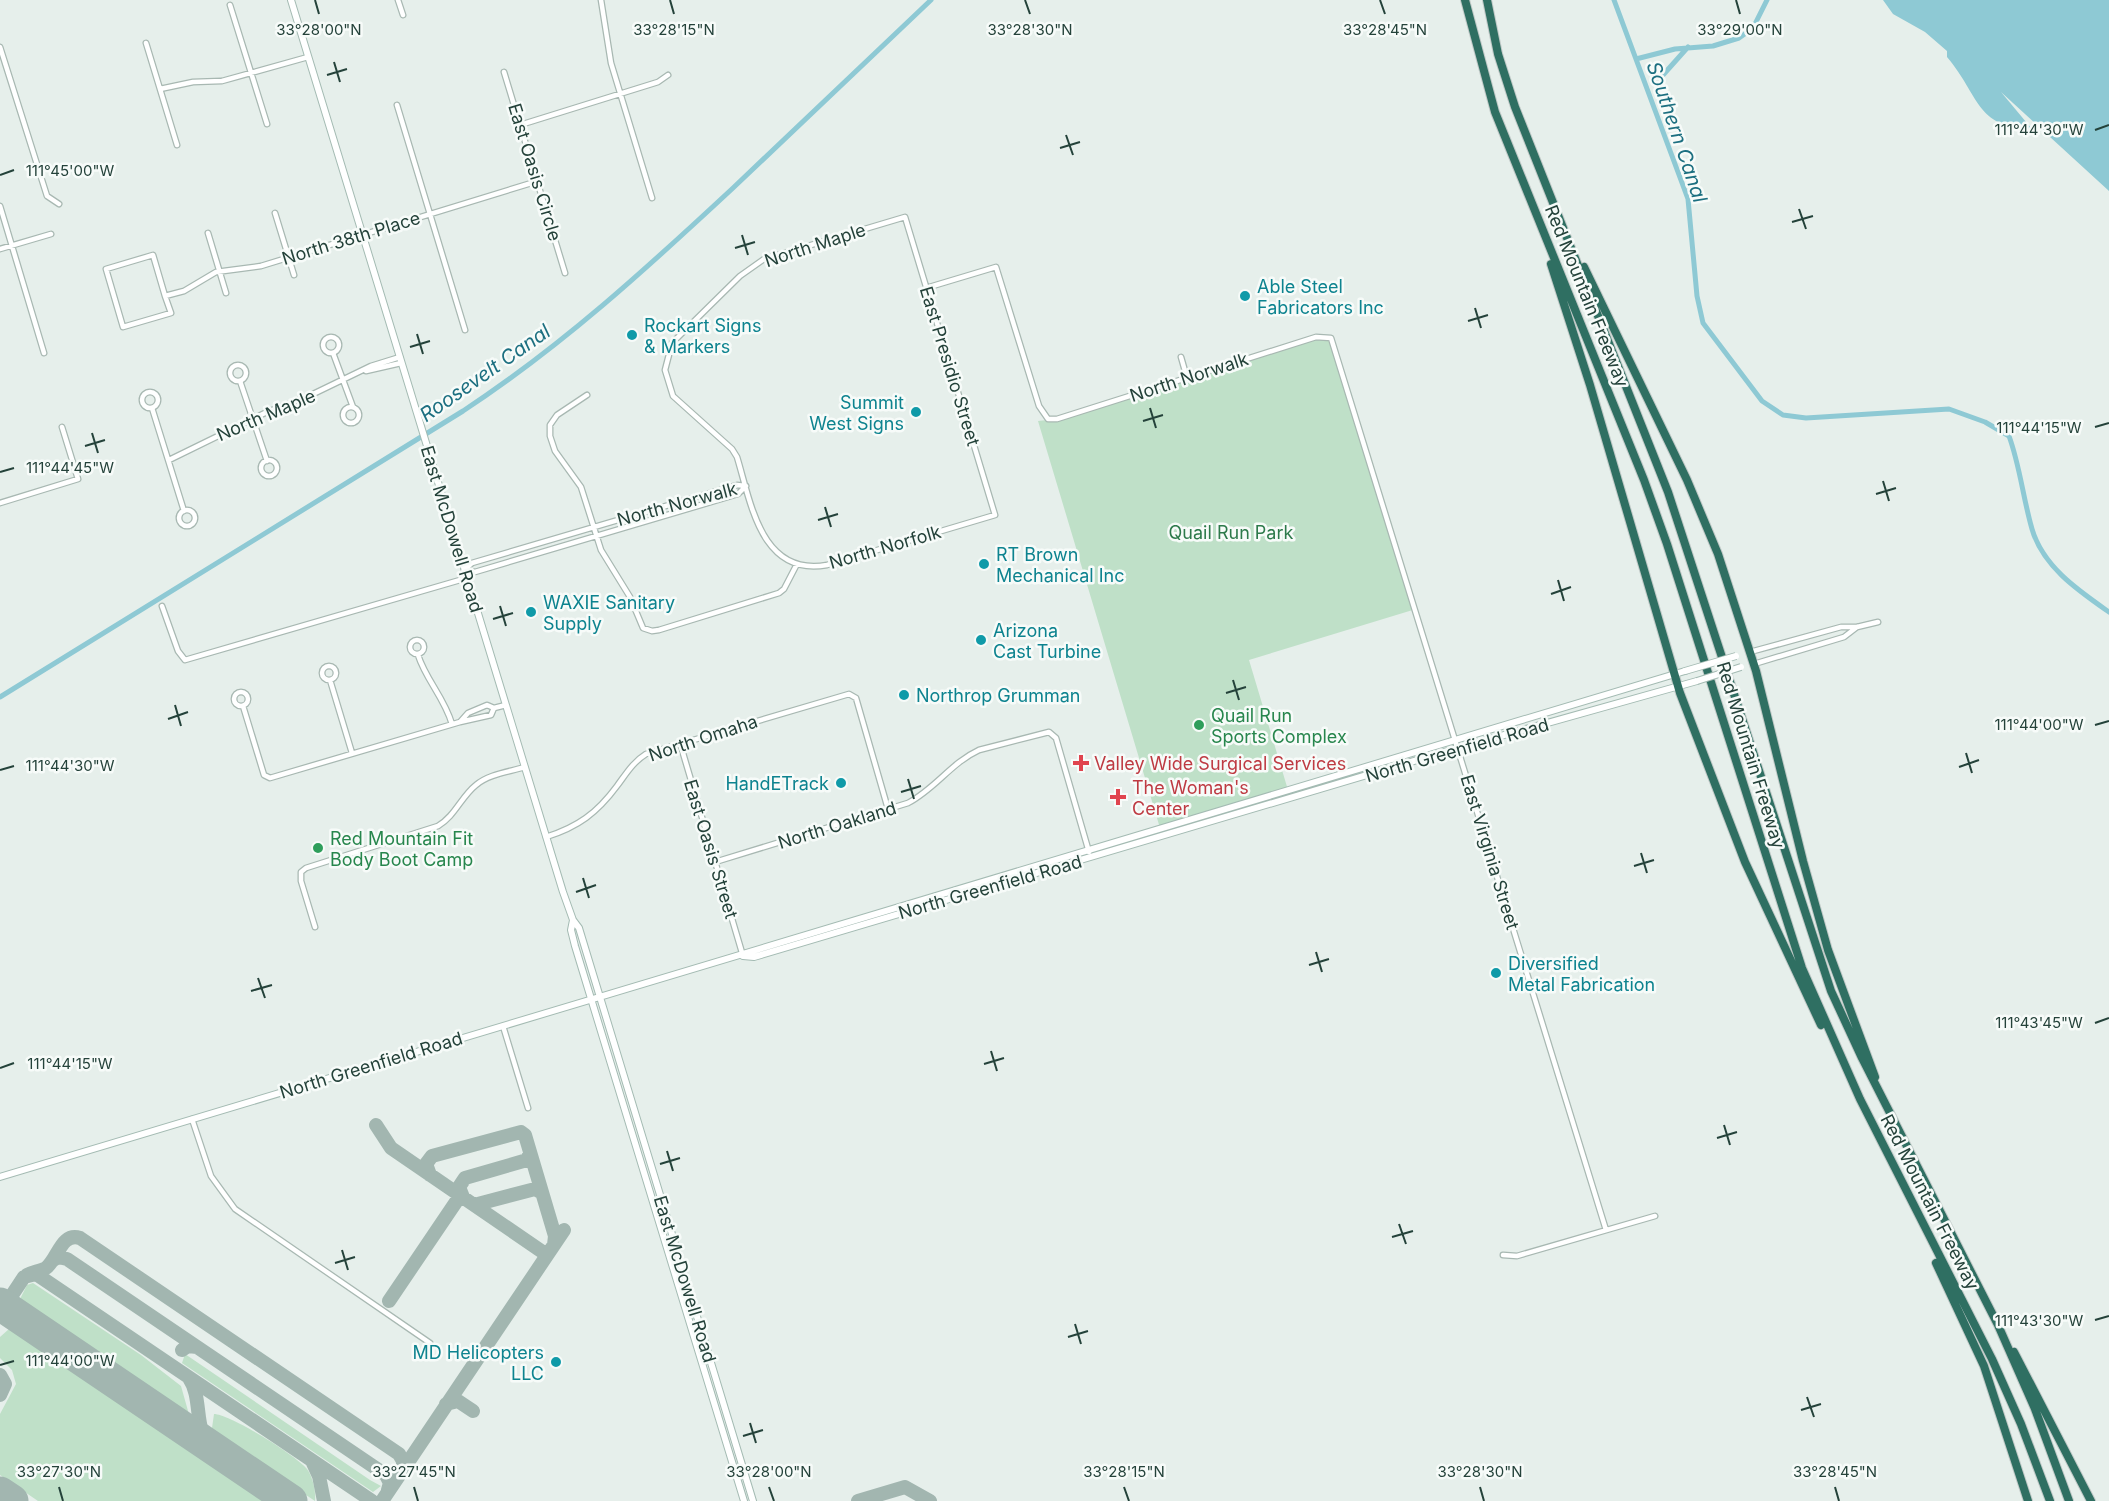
<svg xmlns="http://www.w3.org/2000/svg" width="2109" height="1501" viewBox="0 0 2109 1501" font-family="Inter,sans-serif">
<style>
.green{fill:#bfe0c8}
.water{fill:#8ec9d4}
.lines{fill:none;stroke-linecap:round;stroke-linejoin:round}
.canal{stroke:#8ec9d4;stroke-width:5}
.taxiway{stroke:#a2b6b0;stroke-width:14}
.runway{stroke:#a2b6b0;stroke-width:33}
.street-casing{stroke:#a8b8b2;stroke-width:7}
.secondary-casing{stroke:#a4bbb3;stroke-width:8}
.highway-casing{stroke:#c2cac8;stroke-width:10}
.street{stroke:#fff;stroke-width:4.5}
.secondary{stroke:#fff;stroke-width:6}
.highway{stroke:#2f6f62;stroke-width:8}
.secondary-bridge-casing{stroke:#a4bbb3;stroke-width:8;stroke-linecap:butt}
.secondary-bridge{stroke:#fff;stroke-width:6}
.ticks{fill:none;stroke:#24423a;stroke-width:2}
.culture-dot{fill:#0f9aa8;stroke:#f7fbf9;stroke-width:2}
.leisure-dot{fill:#2e9e5b;stroke:#f7fbf9;stroke-width:2}
.health-dot{fill:#e0444e;stroke:#f7fbf9;stroke-width:2}
.labels{text-anchor:middle;dominant-baseline:central;stroke-width:5;stroke-linejoin:round;paint-order:stroke}
.street-label{font-size:18px;fill:#24423a;stroke:#f7fbf9}
.culture-label{font-size:18px;fill:#0d838f;stroke:#f7fbf9;text-anchor:start}
.park-label{font-size:18px;fill:#2d7a4b;stroke:#f7fbf9}
.leisure-label{font-size:18px;fill:#27864d;stroke:#f7fbf9;text-anchor:start}
.health-label{font-size:18px;fill:#be3a42;stroke:#f7fbf9;text-anchor:start}
.water-label{font-size:20px;font-style:italic;fill:#1c6f80;stroke:#f7fbf9}
.ticks-label{font-size:15px;text-anchor:middle;fill:#24423a;stroke:#f7fbf9;stroke-width:5;stroke-linejoin:round;paint-order:stroke}
</style>
<rect width="100%" height="100%" fill="#e6efeb"/>
<!-- green -->
<path class="green" d="M1316 337 1331 338 1416 609 1249 660 1288 790 1160 828 1038 421 1057 419Z
M33 1283 141 1355 181 1386 190 1418 22 1304 20 1299 27 1285Z
M9 1329 24 1334 270 1501H38L0 1475V1414L16 1384 12 1370 0 1358V1337Z
M185 1354 370 1480 381 1486 373 1492 182 1363Z
M214 1414C230 1414 297 1456 307 1469 313 1477 316 1492 315 1501L216 1435 212 1428Z"/>
<!-- water -->
<path class="water" d="M1883 0H2109V191L2001 92 2036 134C1972 123 1982 99 1947 57V51L1925 32 1893 14Z"/>
<g class="lines">
<!-- canal -->
<path class="canal" d="M1614 0 1688 199 1697 296 1703 323 1762 401 1783 415 1806 418 1949 409 1985 422 2009 436C2020 466 2023 498 2032 529 2043 567 2079 591 2109 612
M1636 59 1675 49 1713 46 1739 38 1753 28 1767 0
M1663 75 1688 47
M0 697 463 411C562 346 647 268 733 188 799 126 865 63 931 0"/>
<!-- taxiway -->
<path class="taxiway" d="M376 1125 391 1148 547 1255
M430 1175 426 1164 432 1156 521 1132 525 1135 555 1236 554 1245
M463 1197 459 1187 465 1178 527 1160 530 1153
M474 1205 535 1189 542 1193
M52 1261 58 1257 67 1259 197 1347
M27 1275C33 1272 40 1271 46 1268 58 1259 61 1232 80 1238L399 1454 403 1461V1468
M389 1301 460 1196
M0 1313 24 1277 36 1274 372 1501
M182 1350 188 1346 197 1347 386 1475 390 1483 388 1490
M0 1375 5 1384 0 1395
M189 1378C203 1398 193 1430 211 1447
M446 1404 458 1401 473 1411
M313 1463 319 1476 324 1501
M382 1501 564 1230
M858 1501 905 1487 930 1501"/>
<!-- runway -->
<path class="runway" d="M0 1304 291 1501
M0 1493 12 1501"/>
<!-- street casing -->
<g class="street-casing">
<path id="street" d="M398 0 403 15
M601 0 611 63 652 198
M230 5 267 124
M146 43 177 145
M0 47 47 196 59 204
M504 72 565 273
M160 89 193 82 222 81 308 57
M397 105 465 330
M520 125 658 82 668 75
M0 206 44 353
M275 213 294 275
M905 217 995 515 827 565C761 577 751 503 737 457L732 449 673 396 665 370 672 343 740 276 764 259Z
M208 233 226 293
M0 249 51 234
M926 288 996 267 1039 406 1048 419H1057L1316 337 1331 338 1606 1230
M165 296 153 255 106 269 123 327 171 313 165 296 184 291 216 272 261 266 538 181
M323 345a8 8 0 1 1 16 0a8 8 0 1 1-16 0Z
M333 353 353 407
M1181 357 1187 378
M230 373a8 8 0 1 1 16 0a8 8 0 1 1-16 0Z
M366 371 401 363
M240 381 267 461
M142 400a8 8 0 1 1 16 0a8 8 0 1 1-16 0Z
M587 395 557 415 550 425V436L555 451 581 487 601 550 630 597 643 628 652 631 659 630 779 593 784 589 797 564
M343 415a8 8 0 1 1 16 0a8 8 0 1 1-16 0Z
M152 408 184 511
M169 460 267 412 311 395 371 366 400 357
M261 468a8 8 0 1 1 16 0a8 8 0 1 1-16 0Z
M0 503 78 479 62 427
M179 518a8 8 0 1 1 16 0a8 8 0 1 1-16 0Z
M464 570 475 572 738 494 746 486
M464 570 472 563 737 485 746 486
M162 606 178 651 185 660 467 578
M410 647a7 7 0 1 1 14 0a7 7 0 1 1-14 0Z
M1750 652 1841 627H1857L1878 622
M418 655C426 680 444 697 452 724
M1754 664 1844 637 1857 627
M322 673a7 7 0 1 1 14 0a7 7 0 1 1-14 0Z
M330 680 352 753
M234 699a7 7 0 1 1 14 0a7 7 0 1 1-14 0Z
M243 706 264 775 270 778 460 722
M494 708 491 715 460 722 468 713 487 705 494 708 506 705
M680 743 743 956
M546 837C578 827 597 813 617 786 626 774 633 762 646 754L849 694 856 698 888 809
M715 862 908 803C935 789 951 763 979 750L1049 732 1056 738 1089 852
M315 927 301 881V872L306 868 438 826C455 816 461 797 476 785 489 774 509 772 525 767
M503 1026 528 1108
M192 1119 211 1176 235 1209 430 1343
M1503 1255 1517 1256 1655 1216"/>
</g>
<!-- secondary casing -->
<g class="secondary-casing">
<path id="secondary" d="M291 0 563 892 573 920 579 928 753 1501
M573 920 571 930 575 946 744 1501
M743 956 754 957 1451 750 1697 681
M0 1177 1685 671"/>
</g>
<!-- highway casing -->
<g class="highway-casing">
<path id="highway" d="M1465 0 1495 112 1644 480 1667 544 1802 968 1860 1099 1992 1359 2021 1424 2050 1501
M1487 0 1498 54 1515 107 1668 492 1831 991 1862 1058 1998 1325 2035 1409 2069 1501
M1551 264 1590 385 1680 693 1745 862 1821 1025
M1584 267 1687 480 1718 554 1756 671 1803 861 1828 950 1875 1077
M1936 1263 1984 1366 2028 1501
M2014 1352 2091 1501"/>
</g>
<!-- street -->
<use href="#street" class="street"/>
<!-- secondary -->
<use href="#secondary" class="secondary"/>
<!-- highway -->
<use href="#highway" class="highway"/>
<!-- secondary-bridge casing -->
<g class="secondary-bridge-casing">
<path id="secondary-bridge" d="M1685 671 1736 656
M1697 681 1741 667"/>
</g>
<!-- secondary-bridge -->
<use href="#secondary-bridge" class="secondary-bridge"/>
</g>
<!-- ticks -->
<path class="ticks" d="M315 0 319 14M670 0 674 14M1025 0 1030 14M1380 0 1385 14M1736 0 1740 14M334 62 340 82M327 75 347 69M2095 130 2109 125M1066 135 1073 155M1060 148 1080 142M0 175 14 170M1799 209 1806 229M1792 222 1813 216M742 235 748 255M735 248 755 242M1475 308 1481 328M1468 321 1488 315M417 334 423 354M410 347 430 341M1150 408 1156 428M1143 421 1163 415M2095 427 2109 423M92 433 98 453M85 446 105 440M0 472 14 468M1883 481 1889 501M1876 494 1896 488M825 507 831 527M818 520 838 514M1558 580 1564 601M1551 594 1571 587M500 606 506 626M493 619 513 613M1233 680 1239 700M1226 693 1246 687M175 705 181 726M168 719 188 712M2095 725 2109 721M1966 753 1972 773M1959 767 1979 760M0 770 14 766M908 779 914 799M901 792 921 786M1641 853 1647 873M1634 866 1654 860M583 878 589 898M576 892 596 885M1316 952 1322 972M1309 965 1329 959M258 978 265 998M251 991 272 985M2095 1023 2109 1018M991 1051 997 1071M984 1064 1004 1058M0 1068 14 1063M1724 1125 1730 1145M1717 1138 1737 1132M667 1151 673 1171M660 1164 680 1158M1399 1224 1406 1244M1392 1237 1413 1231M342 1250 348 1270M335 1263 355 1257M2095 1320 2109 1316M1075 1324 1081 1344M1068 1337 1088 1331M0 1365 14 1361M1807 1397 1814 1417M1801 1410 1821 1404M750 1423 756 1443M743 1436 763 1430M59 1487 63 1501M414 1487 418 1501M769 1487 774 1501M1124 1487 1129 1501M1480 1487 1484 1501M1835 1487 1839 1501"/>
<!-- markers -->
<g class="culture-dot">
<circle cx="1245" cy="296" r="6"/>
<circle cx="632" cy="335" r="6"/>
<circle cx="916" cy="412" r="6"/>
<circle cx="984" cy="564" r="6"/>
<circle cx="531" cy="612" r="6"/>
<circle cx="981" cy="640" r="6"/>
<circle cx="904" cy="695" r="6"/>
<circle cx="841" cy="783" r="6"/>
<circle cx="1496" cy="973" r="6"/>
<circle cx="556" cy="1362" r="6"/>
</g>
<g class="leisure-dot">
<circle cx="1199" cy="725" r="6"/>
<circle cx="318" cy="848" r="6"/>
</g>
<g class="health-dot">
<path d="M1078 754h6v6h6v6h-6v6h-6v-6h-6v-6h6z"/>
<path d="M1115 788h6v6h6v6h-6v6h-6v-6h-6v-6h6z"/>
</g>
<g class="labels">
<!-- street labels -->
<g class="street-label">
<text transform="translate(535 172) rotate(73)">East Oasis Circle</text>
<text transform="translate(351 238) rotate(-17)">North 38th Place</text>
<text transform="translate(815 245) rotate(-18)">North Maple</text>
<text transform="translate(1587 296) rotate(68)">Red Mountain Freeway</text>
<text transform="translate(950 366) rotate(73)">East Presidio Street</text>
<text transform="translate(1189 377) rotate(-18)">North Norwalk</text>
<text transform="translate(266 415) rotate(-23)">North Maple</text>
<text transform="translate(677 504) rotate(-15)">North Norwalk</text>
<text transform="translate(452 529) rotate(73)">East McDowell Road</text>
<text transform="translate(885 547) rotate(-16)">North Norfolk</text>
<text transform="translate(703 738) rotate(-18)">North Omaha</text>
<text transform="translate(1457 750) rotate(-16)">North Greenfield Road</text>
<text transform="translate(1751 755) rotate(73)">Red Mountain Freeway</text>
<text transform="translate(837 825) rotate(-17)">North Oakland</text>
<text transform="translate(711 849) rotate(73)">East Oasis Street</text>
<text transform="translate(1490 852) rotate(73)">East Virginia Street</text>
<text transform="translate(990 887) rotate(-16)">North Greenfield Road</text>
<text transform="translate(371 1065) rotate(-17)">North Greenfield Road</text>
<text transform="translate(1930 1202) rotate(63)">Red Mountain Freeway</text>
<text transform="translate(685 1279) rotate(73)">East McDowell Road</text>
</g>
<!-- culture labels -->
<g class="culture-label">
<text x="1257" y="286">Able Steel<tspan x="1257" dy="21">Fabricators Inc</tspan></text>
<text x="644" y="325">Rockart Signs<tspan x="644" dy="21">&amp; Markers</tspan></text>
<text x="904" y="402" text-anchor="end">Summit<tspan x="904" dy="21">West Signs</tspan></text>
<text x="996" y="554">RT Brown<tspan x="996" dy="21">Mechanical Inc</tspan></text>
<text x="543" y="602">WAXIE Sanitary<tspan x="543" dy="21">Supply</tspan></text>
<text x="993" y="630">Arizona<tspan x="993" dy="21">Cast Turbine</tspan></text>
<text x="916" y="695">Northrop Grumman</text>
<text x="829" y="783" text-anchor="end">HandETrack</text>
<text x="1508" y="963">Diversified<tspan x="1508" dy="21">Metal Fabrication</tspan></text>
<text x="544" y="1352" text-anchor="end">MD Helicopters<tspan x="544" dy="21">LLC</tspan></text>
</g>
<!-- park labels -->
<g class="park-label">
<text x="1231" y="532">Quail Run Park</text>
</g>
<!-- leisure labels -->
<g class="leisure-label">
<text x="1211" y="715">Quail Run<tspan x="1211" dy="21">Sports Complex</tspan></text>
<text x="330" y="838">Red Mountain Fit<tspan x="330" dy="21">Body Boot Camp</tspan></text>
</g>
<!-- health labels -->
<g class="health-label">
<text x="1094" y="763">Valley Wide Surgical Services</text>
<text x="1132" y="787">The Woman's<tspan x="1132" dy="21">Center</tspan></text>
</g>
<!-- water labels -->
<g class="water-label">
<text transform="translate(1677 132) rotate(71)">Southern Canal</text>
<text transform="translate(485 373) rotate(-35)">Roosevelt Canal</text>
</g>
</g>
<g class="ticks-label">
<text x="319" y="35">33°28'00"N</text>
<text x="674" y="35">33°28'15"N</text>
<text x="1030" y="35">33°28'30"N</text>
<text x="1385" y="35">33°28'45"N</text>
<text x="1740" y="35">33°29'00"N</text>
<text x="2039" y="135">111°44'30"W</text>
<text x="70" y="176">111°45'00"W</text>
<text x="2039" y="433">111°44'15"W</text>
<text x="70" y="473">111°44'45"W</text>
<text x="2039" y="730">111°44'00"W</text>
<text x="70" y="771">111°44'30"W</text>
<text x="2039" y="1028">111°43'45"W</text>
<text x="70" y="1069">111°44'15"W</text>
<text x="2039" y="1326">111°43'30"W</text>
<text x="70" y="1366">111°44'00"W</text>
<text x="59" y="1477">33°27'30"N</text>
<text x="414" y="1477">33°27'45"N</text>
<text x="769" y="1477">33°28'00"N</text>
<text x="1124" y="1477">33°28'15"N</text>
<text x="1480" y="1477">33°28'30"N</text>
<text x="1835" y="1477">33°28'45"N</text>
</g>
</svg>
